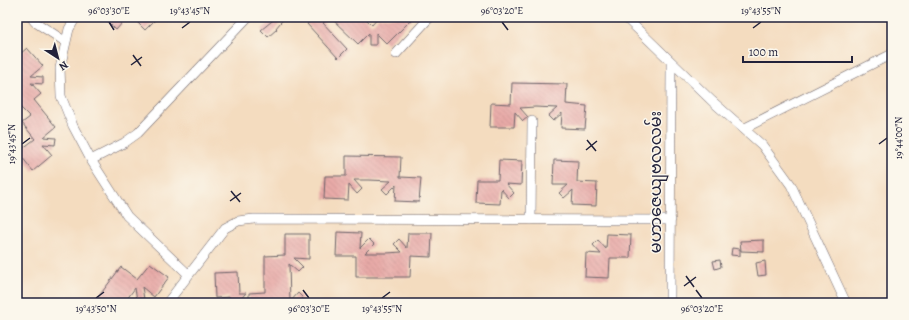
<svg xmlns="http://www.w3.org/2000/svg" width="909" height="320" viewBox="0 0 909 320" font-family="Alegreya,'Noto Sans Myanmar',serif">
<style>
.building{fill:url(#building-back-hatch)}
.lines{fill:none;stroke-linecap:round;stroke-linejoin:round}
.street-casing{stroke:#6c6369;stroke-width:10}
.street{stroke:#fff;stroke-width:9}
.ticks{fill:none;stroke:#22223b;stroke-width:1.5}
.labels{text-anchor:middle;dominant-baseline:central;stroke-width:3;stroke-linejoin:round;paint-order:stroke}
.street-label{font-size:16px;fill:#22223b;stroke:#fbf7ec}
.neatline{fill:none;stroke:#22223b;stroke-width:1.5}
.ticks-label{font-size:10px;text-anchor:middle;fill:#22223b}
</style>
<defs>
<pattern id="building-back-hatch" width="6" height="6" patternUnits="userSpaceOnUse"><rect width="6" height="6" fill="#e8aaa7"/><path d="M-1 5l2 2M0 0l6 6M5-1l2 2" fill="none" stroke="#c79291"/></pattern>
</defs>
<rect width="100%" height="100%" fill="#fbf7ec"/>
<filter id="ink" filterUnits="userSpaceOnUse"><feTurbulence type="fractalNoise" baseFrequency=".025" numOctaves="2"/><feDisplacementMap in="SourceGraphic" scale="8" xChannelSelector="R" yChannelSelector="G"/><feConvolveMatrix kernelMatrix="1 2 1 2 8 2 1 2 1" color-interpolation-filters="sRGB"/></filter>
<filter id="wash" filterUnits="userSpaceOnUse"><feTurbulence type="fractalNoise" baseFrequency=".012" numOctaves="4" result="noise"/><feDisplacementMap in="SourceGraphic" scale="16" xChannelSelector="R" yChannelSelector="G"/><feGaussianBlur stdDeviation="0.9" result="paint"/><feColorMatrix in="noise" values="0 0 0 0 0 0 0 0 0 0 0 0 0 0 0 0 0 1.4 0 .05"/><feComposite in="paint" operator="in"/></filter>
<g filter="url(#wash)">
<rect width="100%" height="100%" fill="#f4dcbf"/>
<g id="blocks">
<!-- building -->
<path class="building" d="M103 17H118L123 22 116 30Z
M143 17H158L145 30 138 23Z
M277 17H285L276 28 277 29 268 37 261 30Z
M315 17H364L372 25 379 17H414L387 44 376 33V45H369V33L358 44 330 17 323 23 347 49 338 58 307 24Z
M27 48 43 66 31 76 43 77V84L31 83 41 94 34 100 56 127 44 137 56 138 55 145 43 144 52 155 33 171 18 152 35 139 22 123 30 117 17 104V60L21 56 20 54Z
M512 83 567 84 566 104 587 106 585 129 561 128 562 113 553 121 548 116 557 108 535 107 520 108 528 117 523 121 515 112 514 127H490L491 103 511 104Z
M346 156 401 157 400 177 421 178 419 202 395 201 396 185 387 194 382 189 391 181 369 180H354L362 189 357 194 349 185 348 200 324 199 325 176H346Z
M499 160 522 161 521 185 506 184 514 193 509 198 501 189 500 204 476 203 477 180H498Z
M554 160 578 161 577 182 597 183 596 206 572 205 573 190 564 198 559 193 568 185H553Z
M337 232 361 233 360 248 369 239 374 244 365 253H387L402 252 394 244 399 239 407 248 408 233H432L431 257 411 256 410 277H356V256H336Z
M285 234H309V259L294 258 303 267 298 272 289 264 290 302 298 293 303 298 298 303H251L249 301V293L265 292V256L285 255Z
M607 234 631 235 630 258H610L609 278 585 277 586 253 601 254 593 245 598 240 606 249Z
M764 240V252L741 251 740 241Z
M732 248 740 249V256L731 255Z
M720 260 721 267 715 269 713 261Z
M765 261 766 275 758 276 756 263Z
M150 263 169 277 154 297 142 287 144 299 137 300 135 288 124 303H100L96 300 121 267 137 279Z
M238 272 239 293H246L237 303H225L230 297 215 298 214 273Z"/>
</g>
</g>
<g filter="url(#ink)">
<use href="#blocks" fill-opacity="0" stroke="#6c6369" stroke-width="1"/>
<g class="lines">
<!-- street casing -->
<g class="street-casing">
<path id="street" d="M31 17 35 22 66 42
M76 17 69 29 60 68 61 96 73 126 91 160 127 216 188 274
M625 17 712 101 762 145 791 185 846 303
M396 54 430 17
M745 128 892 54
M91 160 124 143 138 133 248 17
M531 220 532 121
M167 303 225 228 238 221 254 219 671 220
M670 303 671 62"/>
</g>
<!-- street -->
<use href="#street" class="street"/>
</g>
</g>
<!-- ticks -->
<path class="ticks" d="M109 22 114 30M502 22 508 30M182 28 190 22M753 28 761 22M133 55 141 66M131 65 142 57M587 140 596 151M22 144 30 138M879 144 887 138M586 150 597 141M231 191 240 202M230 201 241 193M686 276 694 287M684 286 696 277M303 290 309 298M696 290 702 298M96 298 104 292M382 298 390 292"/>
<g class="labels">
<!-- street labels -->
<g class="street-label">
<text transform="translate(656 182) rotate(-90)">မဟာဇေယျဗလလမ်း</text>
</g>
</g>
<!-- margin -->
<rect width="909" height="320" fill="none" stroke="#fbf7ec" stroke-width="44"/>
<!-- north arrow -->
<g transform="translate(58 58) rotate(144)" stroke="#fbf7ec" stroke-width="3" paint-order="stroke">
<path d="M0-3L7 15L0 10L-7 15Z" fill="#22223b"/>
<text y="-6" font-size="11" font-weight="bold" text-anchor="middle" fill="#22223b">N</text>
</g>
<!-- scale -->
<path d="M743 56v6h109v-6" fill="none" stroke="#22223b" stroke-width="2"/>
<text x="749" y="56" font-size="12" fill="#22223b" stroke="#fbf7ec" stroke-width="3" paint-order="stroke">100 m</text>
<rect x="22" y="22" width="865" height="276" class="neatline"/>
<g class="ticks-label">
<text x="109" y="14">96°03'30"E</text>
<text x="190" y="14">19°43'45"N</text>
<text x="502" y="14">96°03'20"E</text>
<text x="761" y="14">19°43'55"N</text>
<text transform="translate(898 138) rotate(-90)" y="4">19°44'00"N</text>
<text transform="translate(11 144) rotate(-90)" y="4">19°43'45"N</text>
<text x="96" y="312">19°43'50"N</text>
<text x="309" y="312">96°03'30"E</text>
<text x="382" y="312">19°43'55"N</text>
<text x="702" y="312">96°03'20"E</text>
</g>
</svg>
